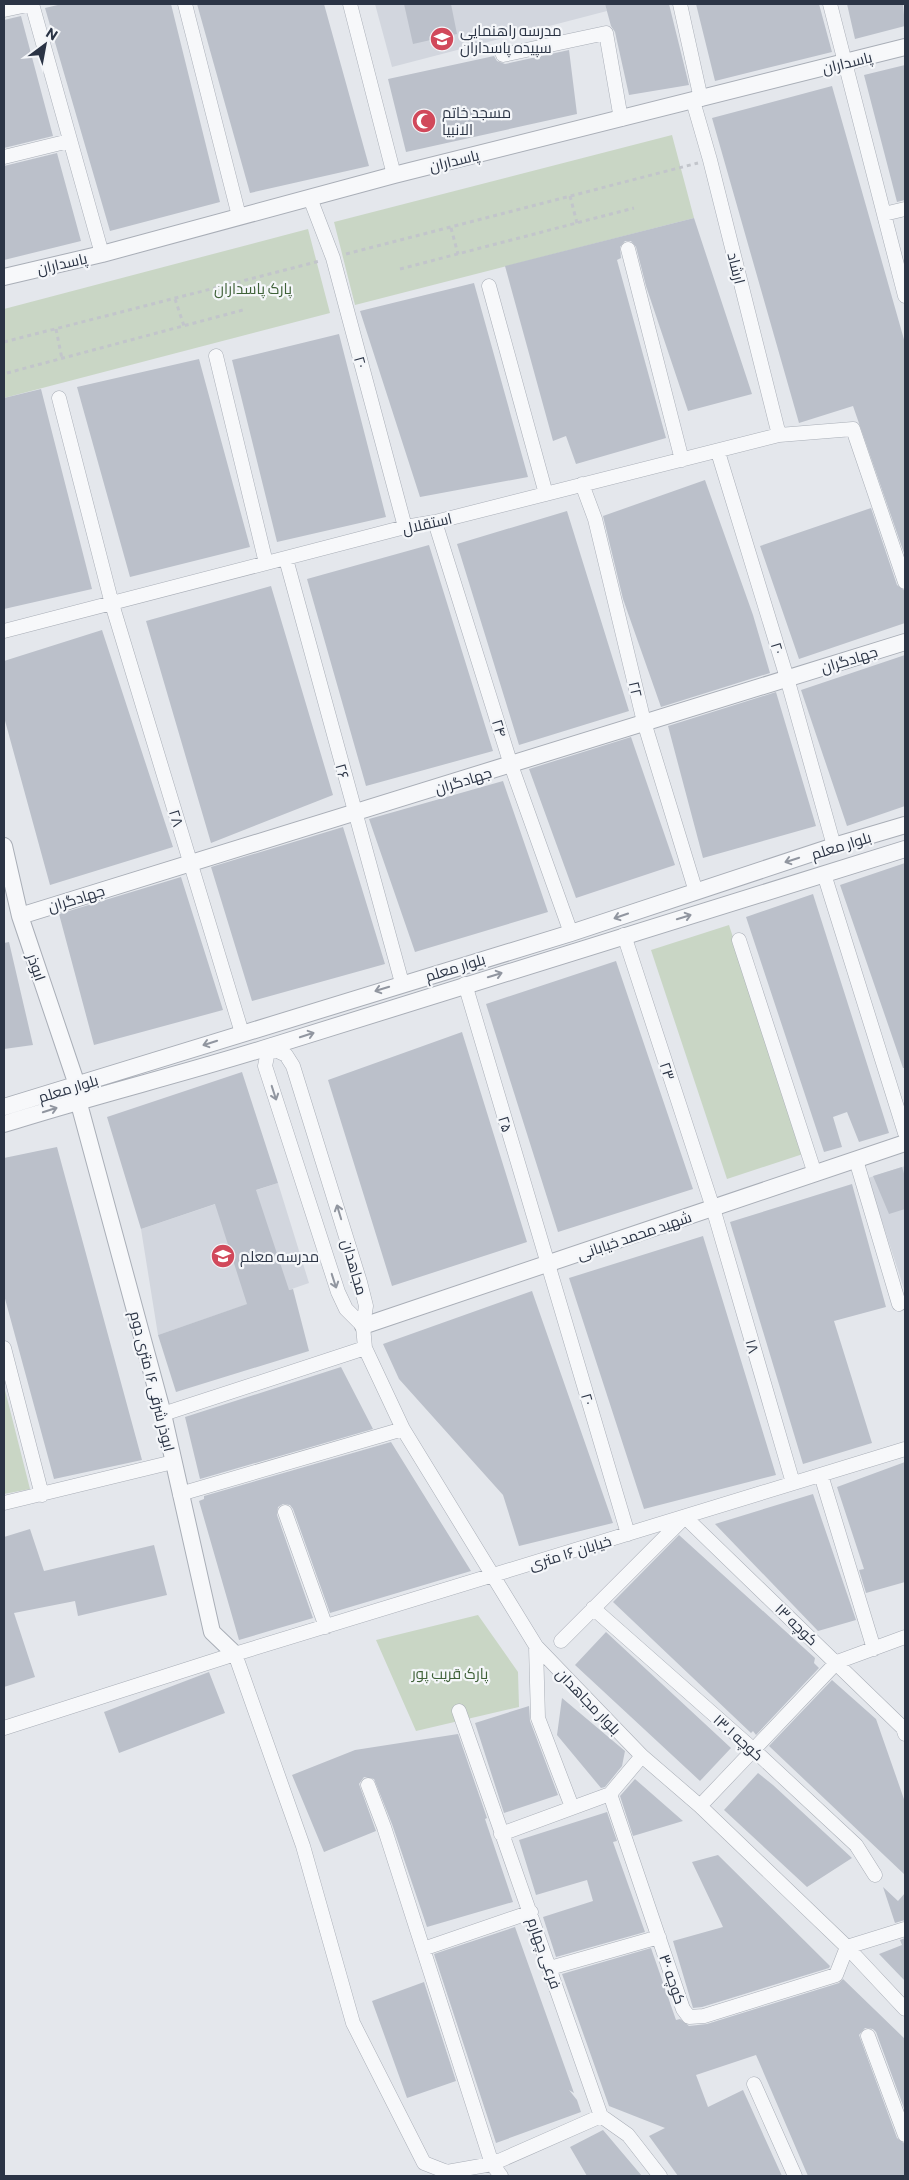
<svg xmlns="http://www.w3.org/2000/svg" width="909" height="2180" viewBox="0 0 909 2180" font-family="Commissioner,Cairo,sans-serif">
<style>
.built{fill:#d2d6de}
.green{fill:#c9d6c5}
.building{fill:#bbc0ca}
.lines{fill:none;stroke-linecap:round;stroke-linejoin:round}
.minor-casing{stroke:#a9aeb7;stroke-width:15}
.tertiary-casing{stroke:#a9aeb7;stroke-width:18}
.path{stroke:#c2c5cb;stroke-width:3;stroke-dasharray:4 4;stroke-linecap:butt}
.minor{stroke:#f7f8fa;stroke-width:14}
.tertiary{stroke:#f7f8fa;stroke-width:16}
.oneway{stroke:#9196a0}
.labels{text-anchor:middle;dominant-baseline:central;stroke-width:4.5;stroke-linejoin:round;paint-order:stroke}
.poi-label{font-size:15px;fill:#2b3445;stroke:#f4f6f9;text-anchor:start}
.street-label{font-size:15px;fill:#2b3445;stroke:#f4f6f9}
.park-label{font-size:15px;fill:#3f6138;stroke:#f4f6f9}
</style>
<rect width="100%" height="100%" fill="#e4e7ec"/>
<!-- built -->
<path class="built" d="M375 4H605L607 11 392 67Z
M905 1166V1292L868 1178Z
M278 1183 309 1283 158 1335 141 1229Z"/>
<!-- green -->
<path class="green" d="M672 135 694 218 355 305 334 222Z
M308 229 330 313 4 398V309Z
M729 925 803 1154 727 1179 651 950Z
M4 1386 30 1489 4 1494Z
M478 1615 518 1672 519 1707 416 1731 376 1640Z"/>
<!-- building -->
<path class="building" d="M62 4H171L220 202 110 231 45 8Z
M197 4H324L369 166 250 193Z
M404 4H451L457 34 413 44Z
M605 4H669L689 85 629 95 615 32 611 26Z
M696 4H819L832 52 715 81Z
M847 4H903L905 26 855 39Z
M21 16 53 136 4 148V20Z
M569 50 577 114 406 152 388 79 494 56 497 61 505 64Z
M905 65V200L897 202 864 75Z
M832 86 905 343V556L853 406 799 423 712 118Z
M57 153 81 241 4 260V166Z
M694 218 752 394 688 411 646 286 636 247 631 241H625L620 247 621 258 617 260 666 438 576 464 566 436 553 441 505 266Z
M474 283 528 477 420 497 360 311Z
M339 334 386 517 277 542 232 360Z
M199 359 250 547 130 577 77 387Z
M41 389 92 589 4 609V398Z
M705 480 753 615 770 673 661 707 623 599 603 516Z
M871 508 897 585 905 591V623L799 659 760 546Z
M567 511 629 711 519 745 457 544Z
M429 545 493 751 366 786 307 579Z
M271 586 333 795 211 843 146 621Z
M102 630 173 847 50 885 4 717V661Z
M905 655V806L847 826 801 690Z
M776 692 816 826 703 858 668 726Z
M631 737 675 865 576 898 529 769Z
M503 781 548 912 415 952 369 819Z
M343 827 385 964 252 1001 211 867Z
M905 863V1068H903L840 885Z
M181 877 223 1010 94 1045 59 914Z
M813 894 889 1133 859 1142 847 1112 833 1117 842 1147 824 1152 746 917Z
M9 942 33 1045 4 1049V943Z
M616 961 693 1189 558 1232 486 1004Z
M462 1032 527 1242 392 1286 328 1080Z
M242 1072 278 1183 256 1190 289 1290 293 1289 309 1351 176 1392 158 1335 247 1304 215 1204 141 1229 107 1117Z
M57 1147 142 1460 54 1479 4 1295V1158Z
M902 1167 905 1177V1209L889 1214 873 1176Z
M852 1184 886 1307 834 1321 872 1443 803 1464 730 1222Z
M703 1236 776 1475 644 1509 569 1278Z
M532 1291 613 1523 519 1546 503 1495 399 1379 383 1344Z
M341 1367 373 1429 200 1479 185 1417Z
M391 1442 471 1571 330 1613 293 1509 290 1505 283 1504 278 1507 277 1515 313 1618 239 1640 199 1501 204 1499V1496Z
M905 1462V1582L866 1593 859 1570 864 1569 837 1487Z
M813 1494 856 1620 818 1631 715 1524Z
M30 1529 44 1571 154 1545 167 1595 78 1616 75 1601 14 1613 35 1677 4 1687V1537Z
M679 1535 815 1658 814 1663 819 1668 756 1735 753 1731 751 1733 613 1602Z
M606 1632 731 1748 700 1781 575 1665Z
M209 1672 225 1713 119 1753 104 1712Z
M832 1680 876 1719 905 1802V1875L769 1746Z
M562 1698 625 1751 622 1766 605 1787 601 1788 557 1735Z
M529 1706 530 1721 558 1795 504 1813 475 1723Z
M458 1734 487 1818 485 1819 513 1902 427 1927 392 1824 374 1779 364 1777 359 1784 376 1831 324 1852 292 1775 355 1750Z
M758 1773 773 1785 852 1858 807 1887 724 1810Z
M635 1779 683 1821 633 1836 620 1796Z
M607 1812 617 1841 613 1842 645 1932 556 1957 543 1917 593 1901 587 1880 536 1895 519 1840Z
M718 1855 830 1966 829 1968 702 2007 693 2008 673 1941 723 1927 692 1862Z
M883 1887 898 1901 905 1893V1920L895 1923Z
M515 1927 574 2093 569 2090 577 2100 581 2112 496 2143 434 1954Z
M905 1938V1981L879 1954 902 1945 900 1940Z
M651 1948 676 2020 680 2019 689 2026 707 2024 839 1983 843 1979 905 2039V2111L876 2032 873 2029 865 2028 859 2035 897 2138 905 2144V2176H808L756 2055 696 2075 708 2107 743 2090 782 2176H678L649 2136 665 2128 609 2106 562 1974Z
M424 1982 456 2081 407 2098 372 2001Z
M603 2130 642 2176H587L570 2147Z"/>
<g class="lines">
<!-- minor casing -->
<g class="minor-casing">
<path id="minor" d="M185 4 239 216
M350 4 394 175
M680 4 701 99
M830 4 905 296
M4 10 32 4 102 254
M503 55 606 33 621 119
M693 101 710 160 779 435
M4 157 69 141
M310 198 333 258 405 527
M884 214 905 209
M628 249 682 460
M489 286 546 494
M216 356 266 563
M59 398 112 604 242 1033
M718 452 787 678 834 846
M582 484 595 519 644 722 696 892
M435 522 511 765 571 933
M286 559 402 983
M4 631 405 527 435 522 779 435 853 429 905 582
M824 874 905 1133
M624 935 713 1208 793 1483
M739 940 815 1174
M465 984 628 1534
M269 1047 286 1055 293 1066 360 1282 366 1306 363 1326 365 1348 403 1429 536 1646 642 1756 700 1806 847 1947 905 2009
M269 1047 265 1066 338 1292 346 1309 363 1326
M856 1160 899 1304
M4 1348 42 1495
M163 1414 365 1348
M821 1475 874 1649
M180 1494 403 1429
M4 1503 173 1462
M285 1512 326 1627
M593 1608 755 1751 856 1845 875 1875
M561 1641 685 1517 903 1728 905 1734
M536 1646 538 1718 572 1807
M235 1654 303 1846 353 2023 424 2163 447 2172 492 2164 601 2116
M459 1711 601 2116 628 2135 660 2176
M4 1728 235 1654 905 1449
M368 1785 384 1827 492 2164 501 2176
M610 1794 683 2009 689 2017 704 2016 836 1975 847 1947 905 1929
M700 1806 837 1662 905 1637
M501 1834 610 1794 642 1756
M423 1949 531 1912
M550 1968 659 1937
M868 2036 905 2135
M754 2084 795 2176"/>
</g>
<!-- tertiary casing -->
<g class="tertiary-casing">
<path id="tertiary" d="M4 277 102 254 394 175 905 47
M4 846 20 916 77 1085 78 1100 163 1414 212 1632 235 1654
M20 916 905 642
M4 1107 571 933 834 846 905 825
M4 1124C92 1096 183 1074 272 1046 483 980 694 914 905 849
M363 1326 905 1143"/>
</g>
<!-- path -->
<path class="path" d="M570 196 577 223
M451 228 458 254
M346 254 698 163
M400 269 634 208
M175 299 184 326
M56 329 62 359
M4 342 320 261
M7 373 243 310"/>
<!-- minor -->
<use href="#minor" class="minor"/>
<!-- tertiary -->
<use href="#tertiary" class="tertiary"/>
</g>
<!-- one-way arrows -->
<defs><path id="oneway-shaft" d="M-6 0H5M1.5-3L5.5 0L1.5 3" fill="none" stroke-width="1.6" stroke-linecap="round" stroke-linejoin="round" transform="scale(1.25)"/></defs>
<g class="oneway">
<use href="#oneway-shaft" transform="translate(792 860) rotate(162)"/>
<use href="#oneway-shaft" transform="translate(621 916) rotate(161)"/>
<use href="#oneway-shaft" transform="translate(684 917) rotate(-17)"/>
<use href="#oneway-shaft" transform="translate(495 975) rotate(-17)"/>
<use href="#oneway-shaft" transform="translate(382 989) rotate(163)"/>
<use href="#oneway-shaft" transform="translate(307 1035) rotate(-18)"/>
<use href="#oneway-shaft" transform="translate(210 1043) rotate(162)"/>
<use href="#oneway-shaft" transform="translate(274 1093) rotate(72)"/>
<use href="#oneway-shaft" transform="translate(50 1110) rotate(-18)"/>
<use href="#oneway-shaft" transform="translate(339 1212) rotate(-107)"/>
<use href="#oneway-shaft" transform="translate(334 1281) rotate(72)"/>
</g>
<!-- icons -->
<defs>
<g id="school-disc" transform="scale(1.25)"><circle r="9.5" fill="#d1495b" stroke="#f4f6f9"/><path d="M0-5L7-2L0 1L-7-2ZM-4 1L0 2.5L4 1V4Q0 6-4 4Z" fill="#fff"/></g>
<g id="mosque-disc" transform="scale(1.25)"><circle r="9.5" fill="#d1495b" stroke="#f4f6f9"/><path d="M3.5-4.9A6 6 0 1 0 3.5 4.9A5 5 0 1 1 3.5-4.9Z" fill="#fff"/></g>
</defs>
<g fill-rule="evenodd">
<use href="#school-disc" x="442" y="39"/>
<use href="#mosque-disc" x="424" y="121"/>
<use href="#school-disc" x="223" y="1256"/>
</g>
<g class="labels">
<!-- poi labels -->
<g class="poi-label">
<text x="460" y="30">مدرسه راهنمایی<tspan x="460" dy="17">سپیده پاسداران</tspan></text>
<text x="442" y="112">مسجد خاتم<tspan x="442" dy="17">الانبیا</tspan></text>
<text x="240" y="1256">مدرسه معلم</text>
</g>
<!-- street labels -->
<g class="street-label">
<text transform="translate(847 62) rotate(-14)">پاسداران</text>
<text transform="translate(454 160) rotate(-14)">پاسداران</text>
<text transform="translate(62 263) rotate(-13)">پاسداران</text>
<text transform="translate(737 268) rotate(76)">ارشاد</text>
<text transform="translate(361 362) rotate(75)">۲۰</text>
<text transform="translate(427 523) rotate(-13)">استقلال</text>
<text transform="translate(778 648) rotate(73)">۲۰</text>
<text transform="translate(849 659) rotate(-17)">جهادگران</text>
<text transform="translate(636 689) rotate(77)">۲۲</text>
<text transform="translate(500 728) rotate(73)">۲۴</text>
<text transform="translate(343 771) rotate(75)">۲۶</text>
<text transform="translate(463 780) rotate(-17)">جهادگران</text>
<text transform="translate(177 818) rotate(73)">۲۸</text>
<text transform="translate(841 845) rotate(-17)">بلوار معلم</text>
<text transform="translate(76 898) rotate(-17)">جهادگران</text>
<text transform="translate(37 967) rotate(71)">ابوذر</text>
<text transform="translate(455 967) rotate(-17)">بلوار معلم</text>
<text transform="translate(668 1071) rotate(72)">۲۳</text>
<text transform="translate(68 1088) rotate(-17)">بلوار معلم</text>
<text transform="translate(506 1124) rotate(73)">۲۵</text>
<text transform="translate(634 1235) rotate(-19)">شهید محمد خیابانی</text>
<text transform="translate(355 1267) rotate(74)">مجاهدان</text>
<text transform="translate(753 1346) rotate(74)">۱۸</text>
<text transform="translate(153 1381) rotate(76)">ابوذر شرقی ۱۶ متری دوم</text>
<text transform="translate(588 1399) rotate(74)">۲۰</text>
<text transform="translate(570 1552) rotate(-17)">خیابان ۱۶ متری</text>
<text transform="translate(797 1624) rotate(44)">کوچه ۱۳</text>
<text transform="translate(589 1701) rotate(46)">بلوار مجاهدان</text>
<text transform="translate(739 1737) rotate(42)">کوچه ۱۳.۱</text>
<text transform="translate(545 1953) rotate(71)">فرعی چهارم</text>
<text transform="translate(673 1979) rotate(71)">کوچه ۳۰</text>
</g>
<!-- park labels -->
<g class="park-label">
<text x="253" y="288">پارک پاسداران</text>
<text x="450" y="1673">پارک قریب پور</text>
</g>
</g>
<!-- border -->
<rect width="909" height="2180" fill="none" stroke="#2b3445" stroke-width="10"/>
<!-- north arrow -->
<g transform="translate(45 45) rotate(32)" stroke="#f4f6f9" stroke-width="4" paint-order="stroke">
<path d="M0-4L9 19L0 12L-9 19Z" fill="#2b3445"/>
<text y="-8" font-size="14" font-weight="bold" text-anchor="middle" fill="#2b3445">N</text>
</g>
</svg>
